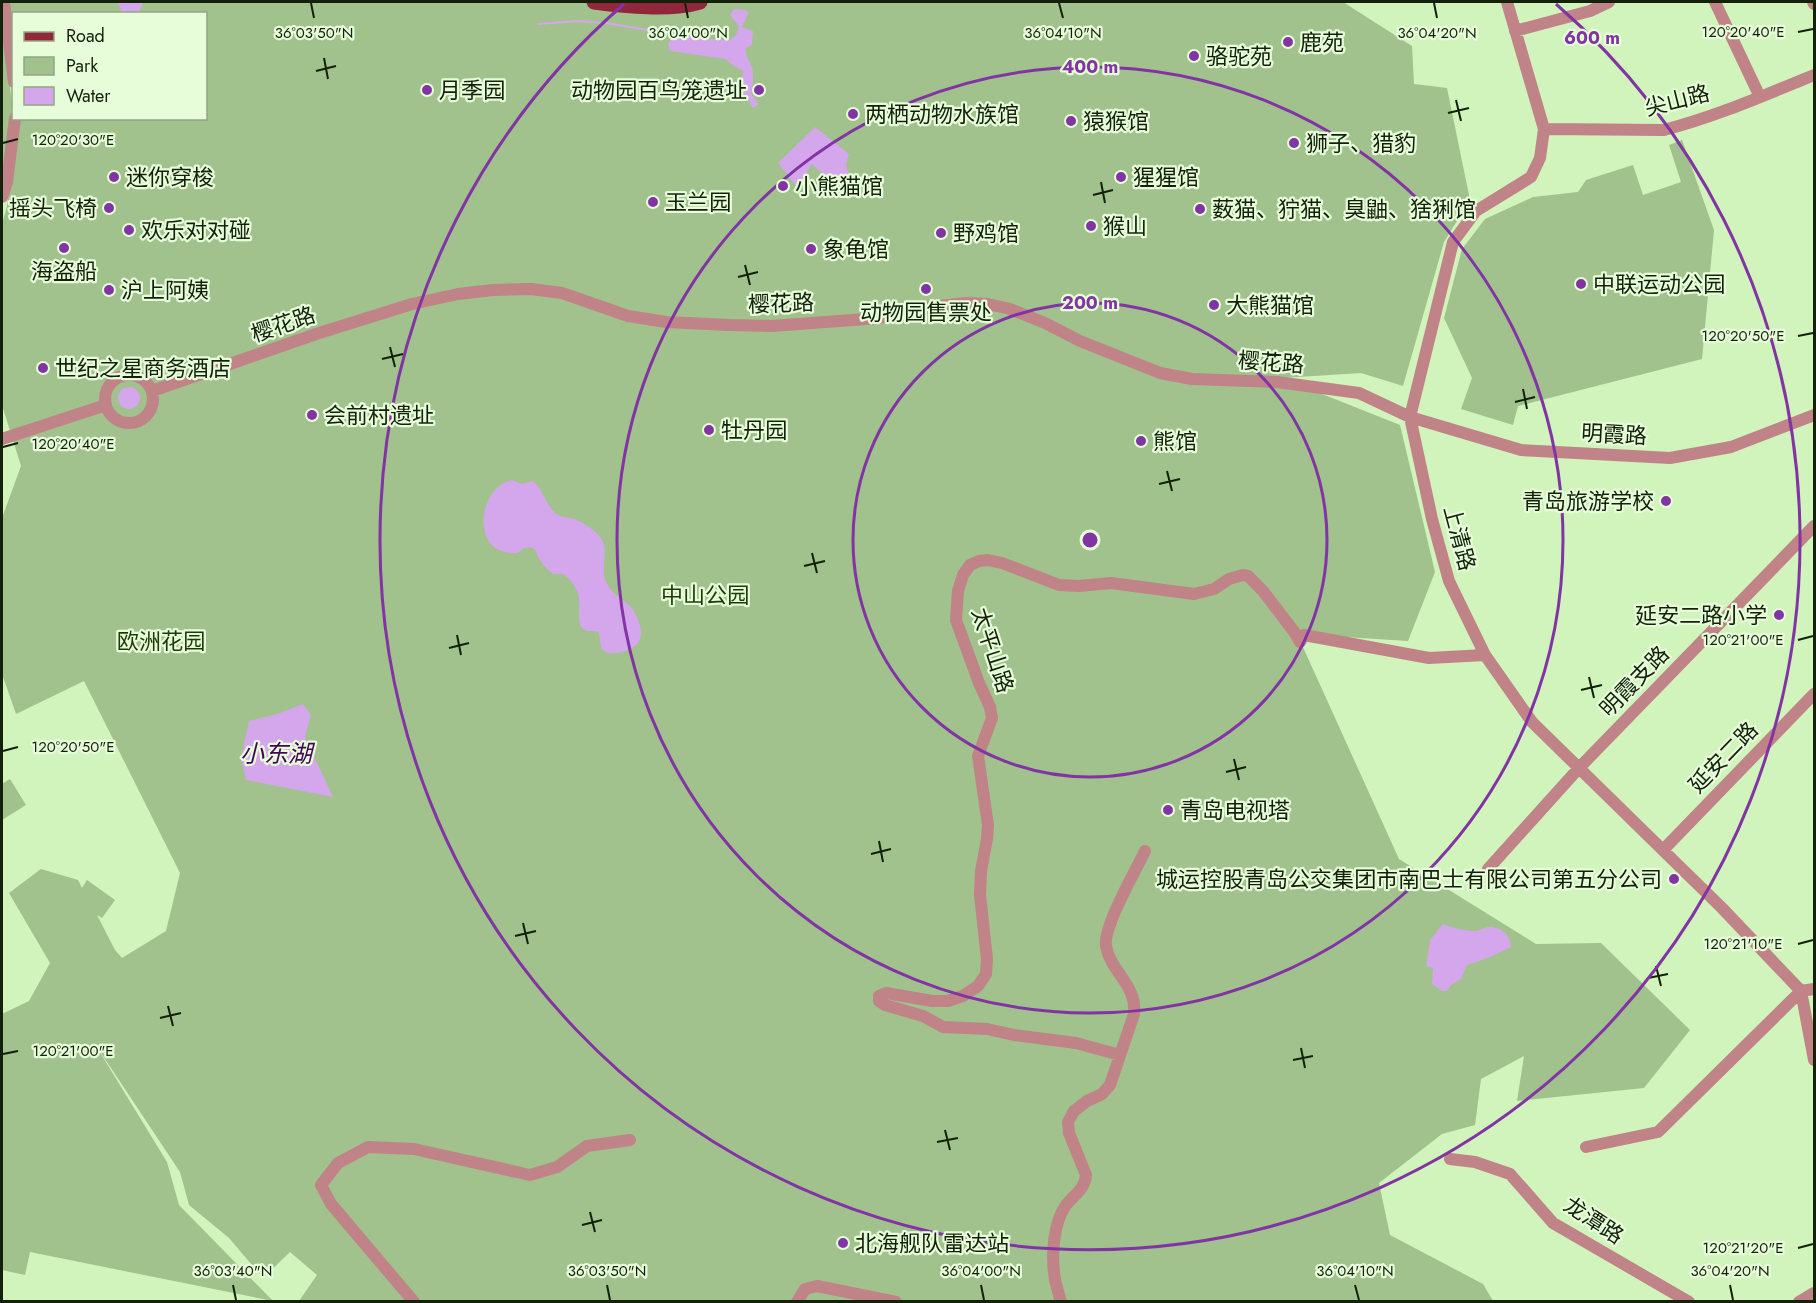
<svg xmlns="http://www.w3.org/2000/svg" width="1816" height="1303" viewBox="0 0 1816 1303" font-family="Jost,'Noto Sans SC',sans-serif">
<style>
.green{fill:#a1c18d}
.water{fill:#d4a6eb}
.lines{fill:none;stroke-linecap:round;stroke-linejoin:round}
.stream{stroke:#d4a6eb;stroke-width:2}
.minor{stroke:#c08388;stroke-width:12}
.major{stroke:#92263b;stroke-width:15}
.ticks{fill:none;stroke:#13200a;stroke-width:2}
.ring{fill:none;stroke:#8334a4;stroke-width:3}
.poi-dot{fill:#8334a4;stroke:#e7fdda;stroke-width:2}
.labels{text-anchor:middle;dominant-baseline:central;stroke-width:4.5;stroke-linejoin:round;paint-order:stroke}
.poi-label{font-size:22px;fill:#13200a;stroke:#e7fdda;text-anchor:start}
.street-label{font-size:22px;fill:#13200a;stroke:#e7fdda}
.park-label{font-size:22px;fill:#1d3906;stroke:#e7fdda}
.water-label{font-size:24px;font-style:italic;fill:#430459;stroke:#e7fdda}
.ticks-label{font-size:15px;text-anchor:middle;fill:#13200a;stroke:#e7fdda;stroke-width:4.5;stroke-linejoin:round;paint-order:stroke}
.centre{fill:#8334a4;stroke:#e7fdda;stroke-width:3}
.ring-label{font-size:18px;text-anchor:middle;font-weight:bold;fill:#8334a4;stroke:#e7fdda;stroke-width:4.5;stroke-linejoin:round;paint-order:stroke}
</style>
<rect width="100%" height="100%" fill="#d0f4bb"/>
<!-- green -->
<path class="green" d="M4 2H1343L1412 46 1414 84 1447 88 1470 200 1444 242 1403 386 1361 373 1282 378 1400 425 1435 572 1408 641 1297 634 1399 859 1536 944 1601 943 1690 1030 1644 1088 1517 1101 1524 1056 1481 1079 1475 1125 1442 1134 1379 1183 1390 1235 1483 1284 1493 1301H299L317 1275 290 1252 263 1278 229 1238 189 1205 180 1172 93 1041 167 1162 179 1205 273 1301 30 1252 25 1275 2 1270V1014L29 1001 50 963 9 893 41 869 78 880 82 888 87 880 115 900 102 918 97 915 115 950 122 958 166 931 180 873 84 681 16 714 2 674V518L21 466 2 405V224L7 206 15 119 206 118V14H14L13 82Z
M2 4 12 106 4 180 2 187Z
M1682 140 1714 230 1702 359 1518 406 1513 425 1461 409 1472 378 1444 318 1462 249 1485 219 1533 197 1578 192 1586 180 1633 165 1643 195 1681 182 1669 145Z
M10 779 26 805 2 820V784Z"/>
<!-- water -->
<path class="water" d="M116 2H143V3L139 13H119L121 8Z
M734 9 745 10 749 12 742 27 753 31 752 45 746 48C745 56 749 59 752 67 754 76 753 84 751 93L758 103V105L753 108 740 87 743 71 732 65 726 59 670 51 668 44 673 34 693 30 709 39 730 40 736 35 739 26 730 15Z
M815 127 849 154 846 165 855 196 852 197 811 164 805 177V183L797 187 778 163Z
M118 398a11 11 0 1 1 22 0a11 11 0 1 1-22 0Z
M512 480 522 484 533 481C544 490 546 507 557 514 562 518 570 517 575 519 584 523 595 530 601 538 609 550 601 566 605 579 609 592 621 598 630 606 638 615 646 635 637 644 629 652 617 654 607 653L601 648 599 632C594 630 586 633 582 628 576 621 582 601 577 591 575 586 568 575 562 574 556 573 554 576 549 571 546 568 542 563 540 560 534 552 539 546 524 548L518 553C470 558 476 488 512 480Z
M303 704 311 715 305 737 333 797 246 780 241 758 249 721 277 714Z
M1443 924C1454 928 1464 931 1476 931 1481 930 1485 927 1489 927 1501 926 1511 936 1511 947 1496 955 1482 960 1467 965L1461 979 1451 985 1447 991H1442L1432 984 1433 968 1426 966 1430 940Z"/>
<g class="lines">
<!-- stream -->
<path class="stream" d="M538 24 578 21 605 23 673 34"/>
<!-- minor -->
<path class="minor" d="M4 2 14 82
M1507 2 1544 129 1540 158 1531 177 1476 211 1453 242 1410 417 1432 519 1449 581 1485 655 1532 722 1722 908 1801 991 1814 989
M1715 2 1760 97
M1813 2 1814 4
M1515 31 1590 11 1609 2
M1544 129 1664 130C1715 117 1765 95 1814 75
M2 197 7 182 15 118
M105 399a24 24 0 1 1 48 0a24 24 0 1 1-48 0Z
M152 391 316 334 412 304 458 294 493 290 531 289 562 293 628 316 666 322 729 325 772 326 812 323 880 318 923 308 966 303 988 304 1010 309 1045 323 1080 341 1160 373 1192 379 1277 382 1359 393 1410 417 1521 450 1670 458 1731 447 1814 415
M2 439 106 405
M1663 850 1814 694
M1488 869 1579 768 1814 526
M1801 991 1814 1060
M1120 1055 1076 1043 1014 1035 987 1029 943 1027 923 1016 885 1005 879 1001V996L886 993 932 1001H948L963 996 978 986 986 974 987 959 980 895 981 871 987 839 988 825 978 756 992 718 990 707 979 683 956 620 958 591 963 575 970 565 979 561 988 560 1002 563 1059 585 1079 586 1111 583 1194 594 1214 589 1229 579 1243 575 1248 576 1263 591 1295 633 1300 642 1304 635 1429 658 1485 655
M1586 1147 1658 1132 1801 991
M1450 1159 1475 1162 1510 1174 1553 1223 1689 1302
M414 1302 331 1204 321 1185 338 1163 368 1147 414 1149 530 1175 557 1167 587 1146 630 1140
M797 1302 805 1289 817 1286 896 1302
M1061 1302C1059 1294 1056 1286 1055 1279 1051 1257 1053 1223 1066 1205 1074 1195 1085 1189 1086 1175L1069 1133 1068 1122 1074 1111 1087 1101 1102 1094 1110 1085 1134 1014C1137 984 1111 973 1106 946 1103 927 1136 870 1145 851
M1799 1302 1814 1293"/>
<!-- major -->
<path class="major" d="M594 2C625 6 670 11 700 2"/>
</g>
<!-- ticks -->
<path class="ticks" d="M311 3 314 18M685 3 688 18M1059 3 1063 18M1434 3 1437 18M1798 32 1813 29M324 58 328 79M316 71 336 66M1456 100 1461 121M1448 113 1469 108M3 143 18 139M1101 182 1105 203M1093 195 1113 190M745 265 750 285M738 277 758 272M1798 336 1813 333M390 347 395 367M382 359 403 354M1523 389 1527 409M1515 402 1535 397M3 447 18 443M1167 471 1172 491M1159 484 1180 479M812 553 817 573M804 566 825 561M457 635 461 655M1798 640 1813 636M449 648 469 643M1589 677 1594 698M1581 690 1602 685M3 751 18 747M1234 759 1239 780M1226 772 1246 767M879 841 883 862M871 854 891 849M523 923 528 944M515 936 536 931M1798 944 1813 940M1656 966 1661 986M1648 978 1668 974M168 1006 173 1026M160 1018 181 1013M1301 1048 1305 1068M3 1054 18 1051M1293 1060 1313 1056M945 1130 950 1150M937 1142 958 1138M590 1212 595 1232M582 1225 602 1220M1798 1248 1813 1244M233 1285 236 1300M607 1285 610 1300M981 1285 984 1300M1355 1285 1359 1300M1730 1285 1733 1300"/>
<!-- distance rings -->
<g class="ring">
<circle cx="1090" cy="540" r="237"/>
<circle cx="1090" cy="540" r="473"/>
<path d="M1556 4A710 710 0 1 1 624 4"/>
</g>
<!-- markers -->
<g class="poi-dot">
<circle cx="1288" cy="42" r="6"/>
<circle cx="1194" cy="56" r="6"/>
<circle cx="427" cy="90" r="6"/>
<circle cx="759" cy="90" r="6"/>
<circle cx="853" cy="114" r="6"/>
<circle cx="1071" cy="121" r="6"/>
<circle cx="1294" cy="143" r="6"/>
<circle cx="114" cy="177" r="6"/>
<circle cx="1121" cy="177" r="6"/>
<circle cx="783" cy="186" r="6"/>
<circle cx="653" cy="202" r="6"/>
<circle cx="109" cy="208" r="6"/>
<circle cx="1200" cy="209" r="6"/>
<circle cx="1091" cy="226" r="6"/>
<circle cx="129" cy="230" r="6"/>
<circle cx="941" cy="233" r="6"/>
<circle cx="64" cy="248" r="6"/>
<circle cx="811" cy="249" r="6"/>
<circle cx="1581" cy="284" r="6"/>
<circle cx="926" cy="289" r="6"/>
<circle cx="109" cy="290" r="6"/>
<circle cx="1214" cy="305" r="6"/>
<circle cx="43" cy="368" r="6"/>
<circle cx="312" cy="415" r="6"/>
<circle cx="709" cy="430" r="6"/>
<circle cx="1141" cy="441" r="6"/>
<circle cx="1666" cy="501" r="6"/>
<circle cx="1779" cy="615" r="6"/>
<circle cx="1168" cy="810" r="6"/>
<circle cx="1674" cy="879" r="6"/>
<circle cx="843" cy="1243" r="6"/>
</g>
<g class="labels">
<!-- poi labels -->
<g class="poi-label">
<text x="1300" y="42">鹿苑</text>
<text x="1206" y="56">骆驼苑</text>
<text x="439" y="90">月季园</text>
<text x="747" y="90" text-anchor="end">动物园百鸟笼遗址</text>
<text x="865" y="114">两栖动物水族馆</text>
<text x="1083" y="121">猿猴馆</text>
<text x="1306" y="143">狮子、猎豹</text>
<text x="126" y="177">迷你穿梭</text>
<text x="1133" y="177">猩猩馆</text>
<text x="795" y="186">小熊猫馆</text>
<text x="665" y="202">玉兰园</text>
<text x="97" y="208" text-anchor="end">摇头飞椅</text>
<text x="1212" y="209">薮猫、狞猫、臭鼬、猞猁馆</text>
<text x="1103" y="226">猴山</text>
<text x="141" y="230">欢乐对对碰</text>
<text x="953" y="233">野鸡馆</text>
<text x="823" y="249">象龟馆</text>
<text x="64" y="271" text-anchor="middle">海盗船</text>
<text x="1593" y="284">中联运动公园</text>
<text x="121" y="290">沪上阿姨</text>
<text x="1226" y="305">大熊猫馆</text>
<text x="926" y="312" text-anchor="middle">动物园售票处</text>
<text x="55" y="368">世纪之星商务酒店</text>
<text x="324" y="415">会前村遗址</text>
<text x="721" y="430">牡丹园</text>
<text x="1153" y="441">熊馆</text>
<text x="1654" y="501" text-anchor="end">青岛旅游学校</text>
<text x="1767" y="615" text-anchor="end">延安二路小学</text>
<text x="1180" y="810">青岛电视塔</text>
<text x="1662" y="879" text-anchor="end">城运控股青岛公交集团市南巴士有限公司第五分公司</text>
<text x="855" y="1243">北海舰队雷达站</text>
</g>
<!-- street labels -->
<g class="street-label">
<text transform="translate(1677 100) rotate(-14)">尖山路</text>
<text transform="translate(781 303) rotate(-2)">樱花路</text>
<text transform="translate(283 324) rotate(-19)">樱花路</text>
<text transform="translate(1271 362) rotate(4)">樱花路</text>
<text transform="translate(1614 434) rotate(3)">明霞路</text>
<text transform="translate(1460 538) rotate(75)">上清路</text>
<text transform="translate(993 650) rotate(72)">太平山路</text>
<text transform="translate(1634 681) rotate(-46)">明霞支路</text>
<text transform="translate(1723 757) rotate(-46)">延安二路</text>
<text transform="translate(1594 1220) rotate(33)">龙潭路</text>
</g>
<!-- park labels -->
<g class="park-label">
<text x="705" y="595">中山公园</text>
<text x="161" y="641">欧洲花园</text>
</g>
<!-- water labels -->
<g class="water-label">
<text x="276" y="753">小东湖</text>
</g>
</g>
<g class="ticks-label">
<text x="1743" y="37">120°20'40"E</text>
<text x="314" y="38">36°03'50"N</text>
<text x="688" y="38">36°04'00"N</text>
<text x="1063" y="38">36°04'10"N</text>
<text x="1437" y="38">36°04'20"N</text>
<text x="73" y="145">120°20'30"E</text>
<text x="1743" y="341">120°20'50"E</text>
<text x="73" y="449">120°20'40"E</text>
<text x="1743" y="645">120°21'00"E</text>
<text x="73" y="752">120°20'50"E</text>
<text x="1743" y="949">120°21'10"E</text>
<text x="73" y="1056">120°21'00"E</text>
<text x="1743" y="1253">120°21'20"E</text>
<text x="233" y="1276">36°03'40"N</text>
<text x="607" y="1276">36°03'50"N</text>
<text x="981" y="1276">36°04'00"N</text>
<text x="1355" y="1276">36°04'10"N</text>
<text x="1730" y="1276">36°04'20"N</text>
</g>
<circle cx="1090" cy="540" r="9" class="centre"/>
<g class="ring-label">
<text x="1592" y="44">600 m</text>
<text x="1090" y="73">400 m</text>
<text x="1090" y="309">200 m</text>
</g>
<!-- border -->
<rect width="1816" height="1303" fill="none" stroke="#13200a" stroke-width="6"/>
<!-- legend -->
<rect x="12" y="12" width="195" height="108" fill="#e7fdda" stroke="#92a587" stroke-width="1.5"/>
<rect x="24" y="32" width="30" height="9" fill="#92263b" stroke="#92a587" stroke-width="1.5"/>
<text x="66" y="42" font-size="18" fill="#13200a">Road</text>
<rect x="24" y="57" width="30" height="18" fill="#a1c18d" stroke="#92a587" stroke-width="1.5"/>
<text x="66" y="72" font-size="18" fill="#13200a">Park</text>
<rect x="24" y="87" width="30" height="18" fill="#d4a6eb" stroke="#92a587" stroke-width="1.5"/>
<text x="66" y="102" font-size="18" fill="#13200a">Water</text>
</svg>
